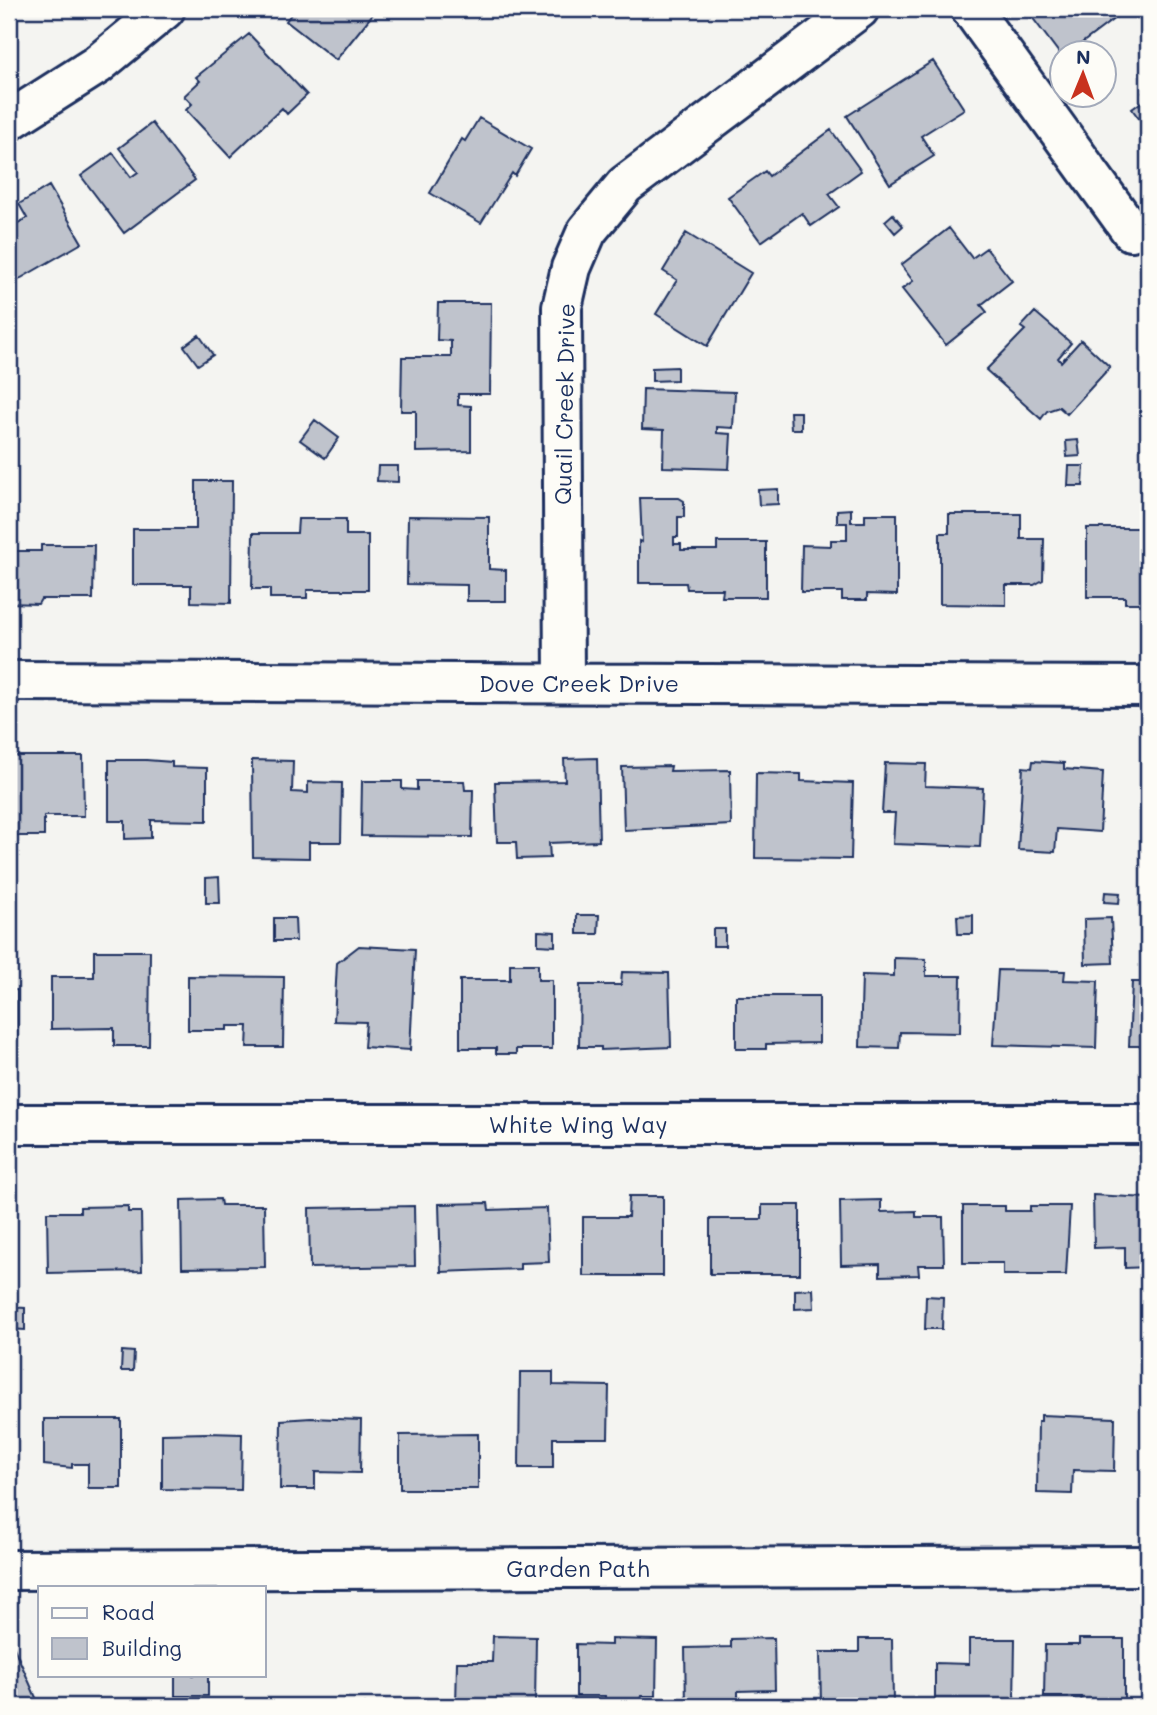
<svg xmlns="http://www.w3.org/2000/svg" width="1157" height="1715" viewBox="0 0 1157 1715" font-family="Mali,sans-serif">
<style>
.building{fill:#bfc3cc;stroke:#1b2f5e;stroke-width:2}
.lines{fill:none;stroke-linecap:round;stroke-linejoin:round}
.minor-casing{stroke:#1b2f5e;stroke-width:44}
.minor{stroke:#fdfcf7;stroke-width:38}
.labels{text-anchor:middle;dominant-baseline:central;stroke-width:5;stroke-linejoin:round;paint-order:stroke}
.street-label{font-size:23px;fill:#1b2f5e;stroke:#fdfcf7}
</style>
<rect width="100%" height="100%" fill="#f4f4f1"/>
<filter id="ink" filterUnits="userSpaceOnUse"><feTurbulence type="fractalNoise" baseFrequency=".0143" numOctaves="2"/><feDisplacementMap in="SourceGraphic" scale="14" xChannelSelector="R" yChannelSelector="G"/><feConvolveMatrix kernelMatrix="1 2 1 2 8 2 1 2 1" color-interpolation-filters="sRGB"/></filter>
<g filter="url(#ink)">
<!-- building -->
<path class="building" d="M295 9H377L336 60 286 21Z
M1026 9H1127L1070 52H1062V57Z
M249 34 307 95 287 114 282 108 230 157 186 110 192 104 184 96 200 81 196 77Z
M933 61 964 109 921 136 934 156 890 184 847 116Z
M1148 89V131L1132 109 1147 98 1143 93Z
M479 118 531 149 515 176 512 173 481 223 430 193 462 139 465 141Z
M152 123 195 180 124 233 81 176 113 153 131 177 138 172 119 148Z
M831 130 861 171 829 194 839 207 811 226 802 213 761 242 728 197 765 171 769 176Z
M49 186 82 243 16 281 9 269V228L27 218 19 204Z
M893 214 903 226 895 233 885 221Z
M949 228 972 258 986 248 1012 281 981 305 987 312 946 345 902 289 913 281 901 265Z
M686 233 751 273 707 346 656 314 677 280 663 271Z
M438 303H491L490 394H458V405L471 406V451L416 452V411H401L402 357H451V341L437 340Z
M1035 312 1071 343 1058 358 1061 362 1081 340 1110 367 1067 414 1059 407 1047 411 1041 419 986 370 1025 330 1021 327Z
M199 335 213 355 198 365 184 346Z
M677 367V380L652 381V368Z
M643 389 735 392 733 428 717 427V433L731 434 729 469 663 467 664 430 642 429Z
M790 412H801V429H791Z
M315 420 339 438 325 458 300 440Z
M1078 440 1080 456 1067 457 1066 441Z
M378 466H398V482L377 481Z
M1069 466H1084L1083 486H1068Z
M196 481H232L231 603 191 602V585H133V529H196Z
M778 489V504L759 505 758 490Z
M640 498H679L684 501V517H678V537H674V544H681V550H717V542H766V597H722L723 589H687L686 583H639V541L642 542Z
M851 509V522H865V514H897V595L867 594V600H842V592H801L802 545 831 546V540H847V523H837V510Z
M949 514H1021V539H1044L1043 580 1034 585H1006V605L940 604V533H949Z
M408 516 489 517V569L506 570V601H467V585L407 584Z
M298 519H346V535H368V590H307V598H270V589H252L253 533H297Z
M1087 528H1148V603H1125V597H1087Z
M41 545H94L93 599H41L38 604 9 603V551H41Z
M9 756H83L84 816H44V836H9Z
M597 758 599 841 549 843 550 858 517 859 516 842H497L495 782 565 781 564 759Z
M109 760H146L172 762V767L207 768V821L151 820V838L125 839V821H109Z
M252 760 293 761 292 792 308 793V782L342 783 341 842H309V858L253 857Z
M1033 761 1064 763V769L1103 772 1100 832 1057 829 1055 852 1018 850 1023 767 1032 768Z
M1144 761H1148V823H1141Z
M885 763 926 764 925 786 983 788 980 847 893 844 895 813H882Z
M671 766 670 771 730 770 731 825 624 830 622 767Z
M756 773 801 774V781L853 783 851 859 755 858Z
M362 781H402V789L417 790V781H464L465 790H473L472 837 361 836Z
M219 877 220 903H206V878Z
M1105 892 1120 893 1119 903 1104 902Z
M577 915H599L598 934H577Z
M973 915V934H958L957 916Z
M274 918H295L296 941H274Z
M1111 918 1113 963 1085 964 1084 919Z
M713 929H725V946H713Z
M538 931 555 932V946L538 945Z
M359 946 415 949 410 1050 364 1047 366 1022 334 1021 337 963Z
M94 951H150L149 1046H114V1028L51 1029V977H94Z
M894 958 926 959V976H961L960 1033 900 1032 899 1048 860 1047 862 975 894 976Z
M510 964H538V980H552V1049H516V1054H496V1048H460V980H510Z
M998 970 1065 971 1064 980 1098 981 1096 1048 993 1045Z
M622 972 669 973 671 1047 601 1050V1047H579L580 985H621Z
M188 976 284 977 283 1047H247L248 1026H227V1030H188Z
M1132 982H1148V1046H1129Z
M9 990H17V1041H9Z
M736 996H819V1043L766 1044V1049H736Z
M1093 1195 1148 1198V1195V1267L1125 1268V1247L1094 1248Z
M629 1196H663V1276H583V1217H628Z
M220 1199 221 1205H264L265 1267 182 1268 181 1200Z
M881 1200V1212L916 1211V1217H943L944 1265H918L919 1275 880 1276V1264L841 1265 840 1201Z
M488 1203 489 1210 547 1208 549 1262 520 1263V1269L441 1272 439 1204Z
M762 1205H800V1274H710V1219H762Z
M128 1206V1212H141L142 1271 48 1273 47 1212H80V1207Z
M414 1206 415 1266 310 1268 309 1208Z
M963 1206H1005V1211H1030V1206H1070L1066 1275H1003V1263H963Z
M813 1289 814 1308 795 1309V1290Z
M926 1296 943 1297 942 1329H925Z
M9 1307 25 1308V1330L9 1329Z
M122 1351 134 1352 133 1371H121Z
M520 1372H553V1385L609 1386 608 1438H553V1468H519Z
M1041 1415 1115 1418 1114 1471 1073 1470 1072 1494 1037 1493 1038 1421H1041Z
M311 1418 361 1420 360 1473 315 1472V1489H280L281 1420Z
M44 1419H121V1488H88V1464H72V1468L44 1465Z
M208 1433 242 1434 241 1490 162 1489V1434Z
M478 1434V1489H400V1435Z
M493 1636 536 1637 535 1706H456L457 1662H492Z
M774 1638 775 1690 738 1691V1705L686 1706 685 1648 731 1647V1639Z
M611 1639 657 1640 656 1696H641V1706H605V1696H576V1644L611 1645Z
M859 1639H892L893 1704 821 1705 820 1652H859Z
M969 1639H1015L1014 1706H935V1663L969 1664Z
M1079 1639H1124V1706H1082L1081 1697H1044L1045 1645H1079Z
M12 1643 37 1700 22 1706H9V1644Z
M175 1675H208V1696H175Z
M395 1704 413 1706H321V1705Z"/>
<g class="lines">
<!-- minor casing -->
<g class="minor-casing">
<path id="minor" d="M971 9 1131 231
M9 121 97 65 165 9
M9 681 1148 686
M564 682 562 307 571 268 587 231 625 185 859 9
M9 1124H1148
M9 1570 1148 1566"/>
</g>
<!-- minor -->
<use href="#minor" class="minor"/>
</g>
</g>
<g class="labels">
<!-- street labels -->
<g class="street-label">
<text transform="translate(564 404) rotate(-89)">Quail Creek Drive</text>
<text x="579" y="683">Dove Creek Drive</text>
<text x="578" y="1124">White Wing Way</text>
<text x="578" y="1568">Garden Path</text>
</g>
</g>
<!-- margin -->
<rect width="1157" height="1715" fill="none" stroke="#fdfcf7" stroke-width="35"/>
<rect x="18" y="18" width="1122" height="1680" fill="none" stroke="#1b2f5e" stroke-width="2.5" filter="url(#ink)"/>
<!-- legend -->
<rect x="38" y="1586" width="228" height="91" fill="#fdfcf7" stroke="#a3aaba" stroke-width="2"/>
<rect x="52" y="1608" width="35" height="10" fill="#fdfcf7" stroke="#a3aaba" stroke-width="2"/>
<text x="102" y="1620" font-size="21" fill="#1b2f5e">Road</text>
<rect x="52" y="1638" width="35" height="21" fill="#bfc3cc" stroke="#a3aaba" stroke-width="2"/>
<text x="102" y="1656" font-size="21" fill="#1b2f5e">Building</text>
<!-- north arrow -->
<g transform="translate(1083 74) rotate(1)"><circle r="33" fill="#fdfcf7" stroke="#a3aaba" stroke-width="2"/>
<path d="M0-5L12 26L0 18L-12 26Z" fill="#c8321e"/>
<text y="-10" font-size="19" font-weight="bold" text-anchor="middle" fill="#1b2f5e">N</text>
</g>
</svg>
